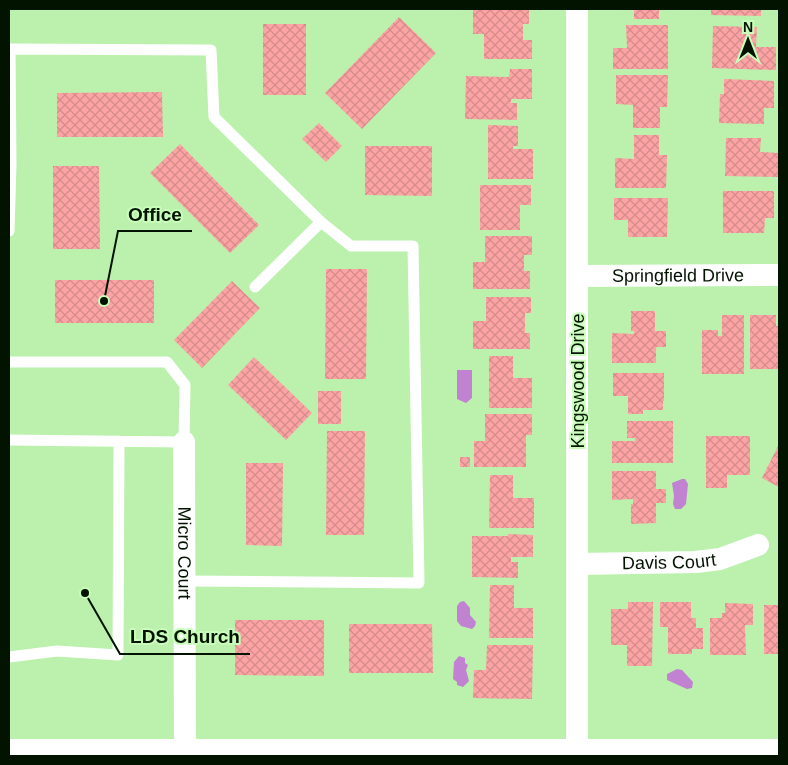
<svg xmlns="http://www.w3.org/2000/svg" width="788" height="765" viewBox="0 0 788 765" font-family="Arial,sans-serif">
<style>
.water{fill:#c182d2}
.building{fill:url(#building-cross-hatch)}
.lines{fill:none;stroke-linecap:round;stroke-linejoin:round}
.service{stroke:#fff;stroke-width:11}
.minor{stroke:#fff;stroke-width:22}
.secondary{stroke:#fff;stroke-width:28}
.labels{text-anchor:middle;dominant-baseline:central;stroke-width:4;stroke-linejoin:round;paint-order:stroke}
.street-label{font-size:18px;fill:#021300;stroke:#c8feb9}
.leader{fill:none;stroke:#021300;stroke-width:2}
.callout-dot{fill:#021300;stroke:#c8feb9;stroke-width:2}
.callout-label{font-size:19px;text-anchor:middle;font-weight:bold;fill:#021300;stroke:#c8feb9;stroke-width:4;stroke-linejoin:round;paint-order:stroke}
</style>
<defs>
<pattern id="building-cross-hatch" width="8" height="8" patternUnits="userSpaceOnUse" patternTransform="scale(1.25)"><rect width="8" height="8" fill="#fca3a4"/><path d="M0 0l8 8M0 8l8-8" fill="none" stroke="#d68b8b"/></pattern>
</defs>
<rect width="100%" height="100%" fill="#bbf1ac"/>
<!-- water -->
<path class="water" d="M457 370H472V398L466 403 457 399Z
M682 479H685L688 484 686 504 681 509H675L673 504 674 496 672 483Z
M464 601 470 608V615L476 622 475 626 472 629 461 626 457 621V606L460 602Z
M459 656 465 658V663L468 665 466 670 469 681 463 687 457 685V682L453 679 454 662Z
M677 669 682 670 693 682 692 688 687 689 667 680V674Z"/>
<!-- building -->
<path class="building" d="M473 9H529V24H523V40H532V59H484V34H473Z
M634 9H659V19H634Z
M711 9H761V16L711 15Z
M399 17 436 53 362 129 325 93Z
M263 24H306V95H263Z
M626 25H668V69H613V48H627Z
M713 26 757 27 756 47H776V70L712 68Z
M510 69H532V99H511V103H517V120L465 119 466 76 509 77Z
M616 75H668L667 107H660V128H633V105L616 104Z
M724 79 774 81V108H764V124L719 123 720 94H724Z
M162 92 163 137H57V93Z
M319 123 342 146 326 162 302 139Z
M488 125 518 126V146H513V149H533V179H488Z
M634 135H659V155H667L666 188H615V158L634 159Z
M726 138H761L760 152 779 153V177L725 176Z
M180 144 259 225 230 253 150 173Z
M365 146H432V196L365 195Z
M53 166H99L100 249H53Z
M480 185H531V205H520V230H480Z
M723 191H774V218H765L764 233H723Z
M614 198H668L667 237H628V220H614Z
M485 236H532V255H524V271H530V289H473V262H485Z
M326 269H367L366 379H325Z
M55 280H154V323H55Z
M232 281 260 308 202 368 174 340Z
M486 297H531V313H525V333H530V349H473V321H486Z
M631 311H655V331H666V347H656V363H612V333L634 334V331H631Z
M722 315H744V374H702V330H718V336H722Z
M750 315H776V326H779V369H750Z
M489 356H513V378H532V408H489Z
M254 357 312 413 286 440 228 385Z
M613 373H664V401H663V410H643V414H628V396H613Z
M318 391H341V424H318Z
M485 414H532V435H526V467H474V441H485Z
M627 421H673V463H612V441H635V438H627Z
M327 431H365L364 535H326Z
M706 436H750V475H727V488H706Z
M779 444V487L762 478Z
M460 457H470V467H460Z
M246 463H283L282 546 246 545Z
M612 471H656V489H666V503H656V523L631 524V504H633V499L612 500Z
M490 475H513V498H534V528H489Z
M508 534 533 535V557H511V562H518V578L472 577V536H508Z
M490 585H514V608H533V638H489Z
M628 602H653L652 666H627V645H611V609H628Z
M660 602H691V618H696V628H703V649H692V654H668V627H660Z
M725 603 753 604V625H745L746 655H710V618H722V613H725Z
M764 605H779V654H764Z
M235 620H324V676L235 675Z
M349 624H432L433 673H349Z
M487 645H533L532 699 473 698 474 670H486Z"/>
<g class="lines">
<!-- service -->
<path class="service" d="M9 49 211 50 214 117 321 222 351 246H413L419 583 185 581
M9 231 11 164 10 49
M255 287 321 222
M9 362H167L185 385 184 442 9 440
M9 657 57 651 118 655 119 441"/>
<!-- minor -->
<g class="minor">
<path d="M577 9V754"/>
<path id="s1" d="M578 276 779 275"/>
<path id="s2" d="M184 442 185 756"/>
<path id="s3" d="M578 564 696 562 720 559 758 545"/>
</g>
<!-- secondary -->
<path class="secondary" d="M9 753H779"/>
</g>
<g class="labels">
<!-- street labels -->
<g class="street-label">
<text stroke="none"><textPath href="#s1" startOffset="100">Springfield Drive</textPath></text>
<text transform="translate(578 381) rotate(-90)">Kingswood Drive</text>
<text stroke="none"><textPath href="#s2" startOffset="111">Micro Court</textPath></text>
<text stroke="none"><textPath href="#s3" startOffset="91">Davis Court</textPath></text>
</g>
</g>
<!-- callouts -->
<path class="leader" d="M104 301L118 231H192M85 593L120 654H250"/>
<g class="callout-dot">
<circle cx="104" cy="301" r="5"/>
<circle cx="85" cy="593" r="5"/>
</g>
<g class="callout-label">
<text x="155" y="221">Office</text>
<text x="185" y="643">LDS Church</text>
</g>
<!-- border -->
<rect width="788" height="765" fill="none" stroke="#021300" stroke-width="20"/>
<!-- north arrow -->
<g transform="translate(748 40)" stroke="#c8feb9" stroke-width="4" paint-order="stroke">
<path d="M0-4L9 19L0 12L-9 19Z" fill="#021300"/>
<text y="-8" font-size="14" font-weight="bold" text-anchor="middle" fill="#021300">N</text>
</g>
</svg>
